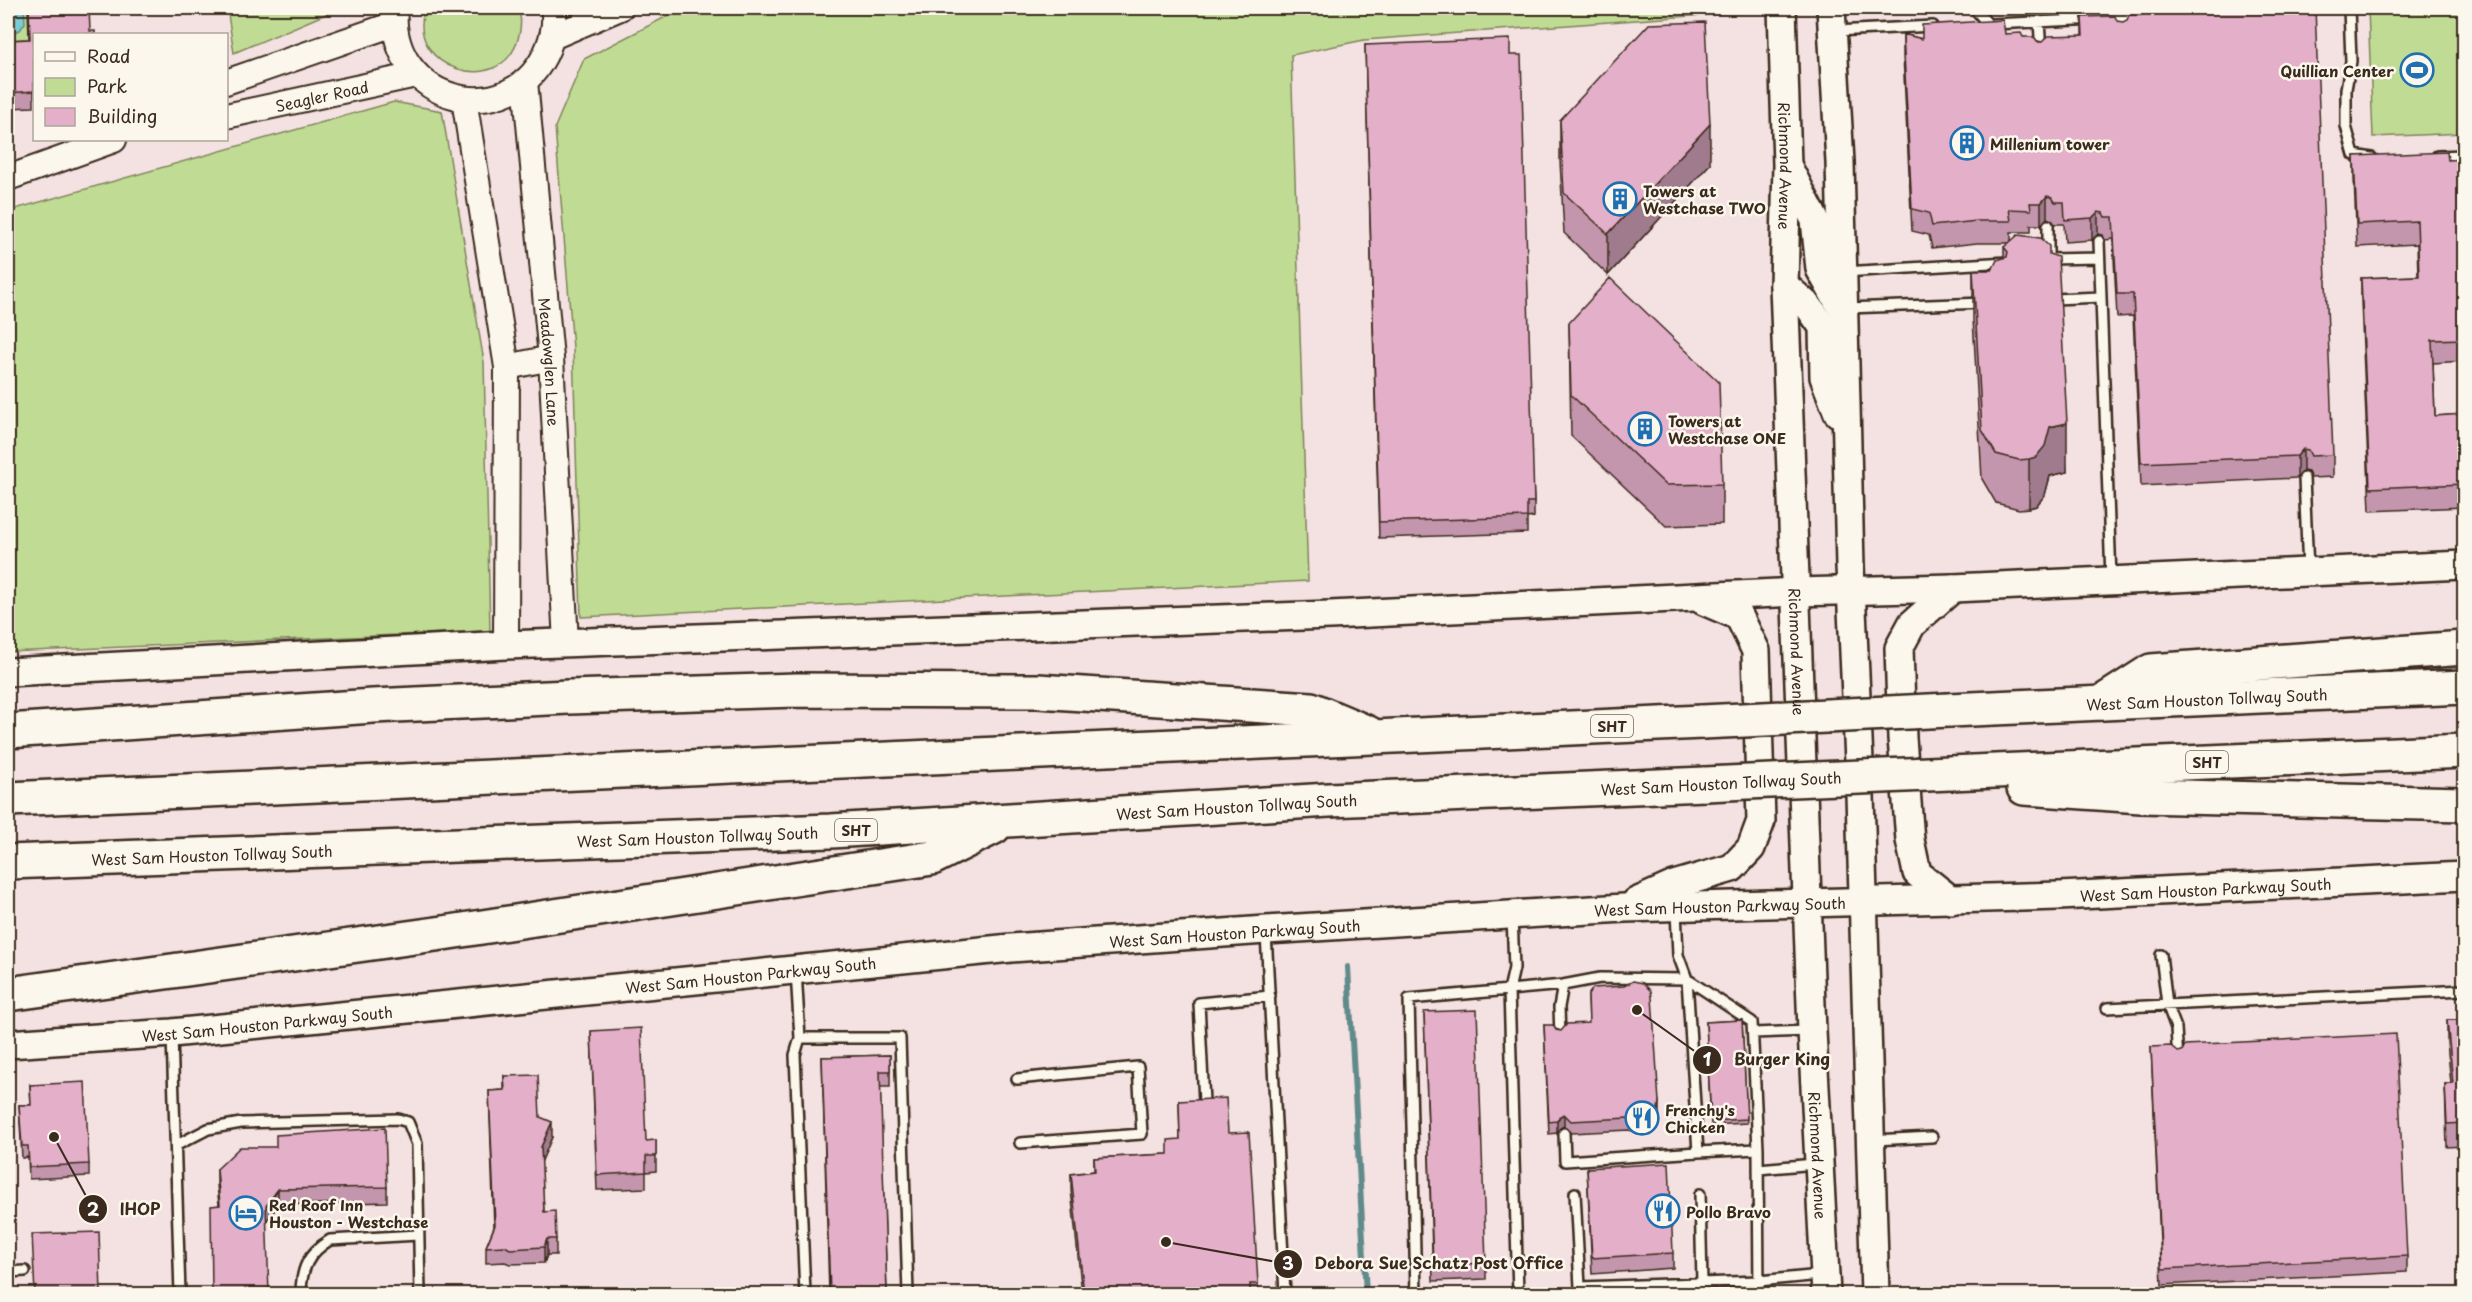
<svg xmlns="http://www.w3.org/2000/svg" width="2472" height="1302" viewBox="0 0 2472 1302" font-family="'Playpen Sans',sans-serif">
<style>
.green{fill:#c0dc94;stroke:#7e8359;stroke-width:1.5}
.water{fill:#7bccd3;stroke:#618b8b;stroke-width:1.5}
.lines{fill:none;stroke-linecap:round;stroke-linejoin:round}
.stream{stroke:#618b8b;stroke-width:6}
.service-casing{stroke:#3b2a1e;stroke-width:14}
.tertiary-casing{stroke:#3b2a1e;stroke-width:28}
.secondary-casing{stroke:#3b2a1e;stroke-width:32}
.motorway-casing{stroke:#3b2a1e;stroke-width:38}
.service{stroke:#fbf7ec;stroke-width:9}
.tertiary{stroke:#fbf7ec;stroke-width:24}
.secondary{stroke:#fbf7ec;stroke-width:27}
.motorway{stroke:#fbf7ec;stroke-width:33}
.motorway-bridge-casing{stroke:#3b2a1e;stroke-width:38;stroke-linecap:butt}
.motorway-bridge{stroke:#fbf7ec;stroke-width:33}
.wall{fill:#c496ad;stroke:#3b2a1e;stroke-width:1.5}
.shaded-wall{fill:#a07a8d;stroke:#3b2a1e;stroke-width:1.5}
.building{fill:#e4afc9;stroke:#3b2a1e;stroke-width:1.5}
.labels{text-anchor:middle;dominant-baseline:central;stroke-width:5;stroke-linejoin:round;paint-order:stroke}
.shield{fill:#fbf7ec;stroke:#75685c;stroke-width:1.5}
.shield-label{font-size:14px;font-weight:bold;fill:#3b2a1e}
.poi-label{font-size:15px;font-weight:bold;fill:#3b2a1e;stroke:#fbf7ec;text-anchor:start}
.street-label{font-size:15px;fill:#3b2a1e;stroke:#fbf7ec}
.leader{fill:none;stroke:#3b2a1e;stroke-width:2}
.callout-dot{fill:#3b2a1e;stroke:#fbf7ec;stroke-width:2}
.mark-label{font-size:18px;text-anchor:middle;font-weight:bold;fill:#fff}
.callout-label{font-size:16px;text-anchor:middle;font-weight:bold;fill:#3b2a1e;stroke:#fbf7ec;stroke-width:5;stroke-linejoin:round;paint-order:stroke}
</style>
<rect width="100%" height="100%" fill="#f4e1e2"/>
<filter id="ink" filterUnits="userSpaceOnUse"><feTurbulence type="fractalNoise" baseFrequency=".0167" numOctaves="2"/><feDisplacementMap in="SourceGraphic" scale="12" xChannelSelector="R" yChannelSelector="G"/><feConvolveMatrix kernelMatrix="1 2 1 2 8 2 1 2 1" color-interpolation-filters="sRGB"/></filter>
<g filter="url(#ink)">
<!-- green -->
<path class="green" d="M8 8H28L34 37 8 56Z
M227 8H340L234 53Z
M425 8H518C522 18 521 29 518 39 501 99 404 69 425 8Z
M683 8H1757L1758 11 1364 40 1291 55 1308 581 581 617 573 348 555 127 584 59Z
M2368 8H2464V133L2373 137Z
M394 102 442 111 484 362 490 631 8 652V211Z"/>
<!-- water -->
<path class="water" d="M8 8H24L25 23 20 30 14 32 8 29Z"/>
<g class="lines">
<!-- stream -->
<path class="stream" d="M1348 967 1366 1294"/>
<!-- service casing -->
<g class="service-casing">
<path id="service" d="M1974 8 1988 24
M2116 8 2119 24
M2349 8 2351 61 2346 89V126L2354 155 2372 158
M2276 10 2310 9
M2039 21 2041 53
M1992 24 2140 17
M1836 31 1933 26
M2437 156 2464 155
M2048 225V257
M2099 241 2111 579
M2048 259 2099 258
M1844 272 2007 262
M2054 299 2101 297
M1847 308 1984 303
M2304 478 2308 570
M1676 910 1678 955 1687 979 1698 1152 1758 1149
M1266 933 1285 1294
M2161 955 2167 1004 2176 1028 2178 1061
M796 971 800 1038 795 1055 805 1294
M2107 1008 2464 990
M1753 1033 1810 1031
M172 1036 180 1294
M1560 1036 1559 1007 1563 985
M800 1038H900L908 1294
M1017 1079 1138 1067 1142 1134 1020 1143
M1204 1102 1199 1003 1270 996
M1564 1133 1565 1161 1698 1152
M1874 1140 1932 1137
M177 1145 208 1129 241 1123 398 1119 408 1122 417 1144 420 1294
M1758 1169 1815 1164
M1575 1193 1580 1287
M1700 1194 1702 1283
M8 1272 25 1271
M301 1294C301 1269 308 1253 330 1240L418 1235
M1416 1294 1409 999 1509 990 1514 968 1512 916
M1518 1294 1509 990 1563 985 1600 978 1687 979 1752 1022 1758 1149 1759 1294
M1580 1294V1287L1759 1281 1821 1275"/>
</g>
<!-- tertiary casing -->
<g class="tertiary-casing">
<g id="tertiary">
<path d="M395 8C387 104 513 135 548 48 553 35 556 21 553 8"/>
<path d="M552 37 620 8"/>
<path id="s1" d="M525 81 551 358 566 643"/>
<path d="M226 82 394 24"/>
<path d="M464 99 507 367 506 645"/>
<path id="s2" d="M226 116 416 75"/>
<path d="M8 178 114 140"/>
<path d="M507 367 551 358"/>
</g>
</g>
<!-- secondary casing -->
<g class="secondary-casing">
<g id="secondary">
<path id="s3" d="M1782 8 1787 165 1784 285 1812 1031 1826 1294"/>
<path d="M1831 8 1840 162 1850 566 1859 761 1875 1294"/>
<path d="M1789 169 1815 220 1820 269 1840 305"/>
<path d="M1784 285 1809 307 1823 327 1824 377 1838 413"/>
<path d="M8 672 506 645 1330 615 1796 592 1953 588 2464 565"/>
<path d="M1951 900 1917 873 1910 840 1902 738 1899 648 1912 624 1953 588"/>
<path d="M1636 902 1674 885 1732 868 1751 848 1761 821 1756 651 1739 616 1704 601"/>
<path id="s4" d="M8 1044 172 1033 1011 948 1266 930 1624 908 2059 896 2464 876"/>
</g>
</g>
<!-- motorway casing -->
<g class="motorway-casing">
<g id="motorway">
<path d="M2101 703 2151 671 2464 648"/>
<path id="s5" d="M1949 710 2464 687"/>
<path d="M8 731 373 706 569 697 797 690 1038 691 1311 709 1368 733"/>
<path d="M1950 773 2464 751"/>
<path d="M2024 788 2141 796 2464 804"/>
<path d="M8 799 1702 722"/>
<path id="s6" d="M8 862 831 831 1329 800 1705 784"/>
<path d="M8 994 443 933 932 858 994 827"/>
</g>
</g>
<!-- service -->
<use href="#service" class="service"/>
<!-- tertiary -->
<use href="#tertiary" class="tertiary"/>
<!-- secondary -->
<use href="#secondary" class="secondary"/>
<!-- motorway -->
<use href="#motorway" class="motorway"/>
<!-- motorway-bridge casing -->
<g class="motorway-bridge-casing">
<path id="motorway-bridge" d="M1702 722 1949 710
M1705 784 1950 773"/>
</g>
<!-- motorway-bridge -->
<use href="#motorway-bridge" class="motorway-bridge"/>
</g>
<!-- wall -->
<path class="wall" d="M28 8H89L34 34V107L8 108V40L29 39Z
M2082 17 2333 455V477L2311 478 2308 472 2303 471 2297 478 2141 486 2133 316 2117 317 2113 239 2105 240 2103 235 2098 234 2092 240 2065 242 2064 224H2055L2052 220 2047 218 2041 225H2031V232H2011V241L2049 254 2067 472 2050 476 2045 495 2036 506 2029 508 2019 509 1996 503 1982 479 1973 319V270H1992L2004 258V247L2009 243H1977L1932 248 1929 235 1912 231 1903 56V34L1922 39 2005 34 2023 37 2042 42 2082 35Z
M1365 45 1510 55 1534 502V517L1527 518V533L1379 538Z
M1560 120 1710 164 1608 275 1564 233 1560 161Z
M2354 156 2448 160 2464 159V361L2433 363 2435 416 2464 414V507L2370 511 2361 301V278L2418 276 2417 244 2357 247 2354 179Z
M1569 323 1722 484V524L1666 526 1571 436Z
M1588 995 1659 1114 1657 1125 1649 1133 1643 1134 1629 1130 1571 1133 1564 1126 1560 1128 1557 1133 1549 1134 1544 1025 1561 1031 1589 1023Z
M1424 1012 1486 1263V1279L1433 1281Z
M1742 1020 1747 1123 1711 1125 1706 1022Z
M2447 1020H2464V1146L2447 1147 2445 1084H2451L2447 1043Z
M591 1031 646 1141 656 1140V1171L646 1172V1188L597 1190Z
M2151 1047 2407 1256V1272L2162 1285Z
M890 1055V1087H880L887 1294H829L822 1057Z
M504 1076 540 1117 552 1137 541 1161 544 1212 556 1239V1255H547L544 1263 510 1264 505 1262 486 1263V1247L494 1227 489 1091 504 1090Z
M30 1085 89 1164V1176L29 1179 28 1157 22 1158 19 1105H31Z
M1179 1101 1228 1133 1258 1284V1294H1082L1071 1190V1174L1094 1171V1158L1168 1154 1180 1139Z
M1587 1168 1673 1253V1268L1592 1274Z
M217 1169 387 1187V1202L278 1205 267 1221 219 1205 217 1185Z"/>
<!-- shaded-wall -->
<path class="shaded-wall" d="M1710 124V164L1608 275V234Z
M2047 196V218L2041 225V203Z
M2098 212V234L2092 240V218Z
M2067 423V472L2050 476 2045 495 2036 506 2029 508V459L2050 427Z
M2303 449V471L2297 478V456Z
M1659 1102V1114L1657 1125 1649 1133 1643 1134V1122Z
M1564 1114V1126L1560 1128 1557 1133V1121L1560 1116Z
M552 1122V1137L541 1163V1147Z
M278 1189V1205L266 1222V1206Z
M547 1239V1255L544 1263V1247Z"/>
<!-- building -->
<path class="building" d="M29 8H89L90 31H95V34H34V91L8 93V40L30 39Z
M2286 8 2289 13 2294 14 2298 12 2300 8H2315L2333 455 2311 456 2308 450 2303 449 2297 456 2141 463 2133 294H2117L2113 217H2105L2103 213 2098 212 2092 218 2065 220 2064 202H2055L2052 197 2047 196 2041 203H2030L2031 210 2009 209 2011 221H1977L1932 226 1929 213 1912 209 1903 34 1922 39V25L2003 20 2005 34 2021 33 2023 37H2034L2037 42H2042L2048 36 2083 35 2082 17 2115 16 2117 21 2123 22 2127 20 2129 15Z
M1705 22 1710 124 1608 234 1564 193 1560 120 1649 24Z
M1510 39V55H1521L1534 502H1527V517L1379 522 1365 45Z
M2447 152 2448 160 2464 159V339L2432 340 2435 416 2464 414V484L2370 488 2361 278 2419 276 2417 221 2357 224 2354 156Z
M2018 235 2040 238 2049 246V254L2058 257 2067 423 2050 427 2045 446 2036 457 2029 459 2019 460 1996 454 1982 430 1973 270H1992L1997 260 2007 257 2008 252 2004 247Z
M1610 278 1719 382 1722 484 1666 485 1571 395 1569 323Z
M1633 981 1643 983 1651 991 1652 997 1659 1102 1657 1114 1649 1121 1643 1122 1629 1118 1571 1121 1564 1114 1560 1116 1557 1121 1549 1122 1544 1025H1553L1556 1030 1561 1031 1567 1024 1589 1023 1588 995 1593 988 1624 986Z
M1477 1010 1486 1263 1433 1265 1424 1012Z
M1742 1020 1747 1119 1711 1121 1706 1022Z
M2447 1020H2464V1123L2447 1124 2445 1084H2453Z
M641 1028 646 1141 656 1140V1156H646V1172L597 1175 591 1031Z
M2396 1034 2407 1256 2162 1269 2151 1047 2171 1046 2178 1052 2182 1051 2185 1045Z
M890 1055V1071H880L887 1294H830L822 1057Z
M538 1075 540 1117 552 1122 541 1147 544 1212 555 1211 556 1239H547L544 1247 510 1249 505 1246 486 1247 495 1225 489 1091 505 1090 504 1076Z
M85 1082 89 1164 29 1167 28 1146H22L19 1105H31L30 1085Z
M1226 1098 1228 1133 1249 1132 1258 1284H1250V1294H1084L1071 1174 1095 1171 1094 1158 1168 1154V1140L1180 1139 1179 1101Z
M385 1128 387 1187 278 1189 266 1206 269 1294H212L211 1206 220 1205 217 1169 240 1147H276V1135Z
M1669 1163 1673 1253 1592 1258 1587 1168Z
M99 1232 101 1294H18H35L32 1234Z
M631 1289 632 1294H522Z"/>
</g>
<!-- icons -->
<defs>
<g id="stadium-ring" transform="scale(1.725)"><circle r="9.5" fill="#fbf7ec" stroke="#1f6fb2" stroke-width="1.5"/><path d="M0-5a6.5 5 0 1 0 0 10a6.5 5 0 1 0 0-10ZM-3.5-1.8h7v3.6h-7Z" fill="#1f6fb2"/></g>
<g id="building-ring" transform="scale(1.725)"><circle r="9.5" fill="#fbf7ec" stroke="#1f6fb2" stroke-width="1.5"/><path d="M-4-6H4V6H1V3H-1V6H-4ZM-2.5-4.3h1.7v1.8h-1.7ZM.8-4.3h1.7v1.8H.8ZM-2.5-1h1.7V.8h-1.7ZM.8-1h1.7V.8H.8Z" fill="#1f6fb2"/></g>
<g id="restaurant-ring" transform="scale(1.725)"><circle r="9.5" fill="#fbf7ec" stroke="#1f6fb2" stroke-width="1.5"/><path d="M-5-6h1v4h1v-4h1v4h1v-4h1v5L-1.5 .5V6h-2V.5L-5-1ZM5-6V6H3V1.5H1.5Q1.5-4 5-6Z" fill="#1f6fb2"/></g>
<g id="hotel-ring" transform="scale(1.725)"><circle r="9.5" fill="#fbf7ec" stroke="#1f6fb2" stroke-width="1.5"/><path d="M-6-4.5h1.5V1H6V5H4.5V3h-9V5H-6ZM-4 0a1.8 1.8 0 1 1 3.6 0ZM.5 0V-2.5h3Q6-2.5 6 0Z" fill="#1f6fb2"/></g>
</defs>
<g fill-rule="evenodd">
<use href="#stadium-ring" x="2417" y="70"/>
<use href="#building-ring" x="1967" y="143"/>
<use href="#building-ring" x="1620" y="199"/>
<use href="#building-ring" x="1645" y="429"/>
<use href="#restaurant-ring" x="1642" y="1118"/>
<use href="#restaurant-ring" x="1663" y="1211"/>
<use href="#hotel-ring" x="246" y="1213"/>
</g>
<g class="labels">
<!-- shield labels -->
<g class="shield">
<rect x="1591" y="715" width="42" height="22" rx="4.5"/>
<rect x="2186" y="751" width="42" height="22" rx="4.5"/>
<rect x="835" y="819" width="42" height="22" rx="4.5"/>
</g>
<g class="shield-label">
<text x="1612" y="726">SHT</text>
<text x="2207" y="762">SHT</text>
<text x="856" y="830">SHT</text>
</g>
<!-- poi labels -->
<g class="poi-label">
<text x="2394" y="70" text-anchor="end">Quillian Center</text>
<text x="1990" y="143">Millenium tower</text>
<text x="1643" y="190">Towers at<tspan x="1643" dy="17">Westchase TWO</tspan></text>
<text x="1668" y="420">Towers at<tspan x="1668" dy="17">Westchase ONE</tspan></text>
<text x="1665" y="1109">Frenchy's<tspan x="1665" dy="17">Chicken</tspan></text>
<text x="269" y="1204">Red Roof Inn<tspan x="269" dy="17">Houston - Westchase</tspan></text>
<text x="1686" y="1211">Pollo Bravo</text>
</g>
<!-- street labels -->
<g class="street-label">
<text stroke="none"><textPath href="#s2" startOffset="98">Seagler Road</textPath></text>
<text stroke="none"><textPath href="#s3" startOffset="158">Richmond Avenue</textPath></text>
<text stroke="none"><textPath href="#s1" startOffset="282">Meadowglen Lane</textPath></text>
<text stroke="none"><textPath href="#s3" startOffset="644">Richmond Avenue</textPath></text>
<text stroke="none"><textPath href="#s5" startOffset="258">West Sam Houston Tollway South</textPath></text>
<text transform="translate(1721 783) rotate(-3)">West Sam Houston Tollway South</text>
<text stroke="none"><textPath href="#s6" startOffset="1230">West Sam Houston Tollway South</textPath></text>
<text stroke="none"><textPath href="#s6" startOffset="690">West Sam Houston Tollway South</textPath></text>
<text stroke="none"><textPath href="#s6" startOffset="204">West Sam Houston Tollway South</textPath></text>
<text stroke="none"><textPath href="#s4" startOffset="2204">West Sam Houston Parkway South</textPath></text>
<text stroke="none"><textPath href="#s4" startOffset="1718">West Sam Houston Parkway South</textPath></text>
<text stroke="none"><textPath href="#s4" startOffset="1232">West Sam Houston Parkway South</textPath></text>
<text stroke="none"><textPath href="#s4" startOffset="746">West Sam Houston Parkway South</textPath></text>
<text stroke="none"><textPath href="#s4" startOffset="260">West Sam Houston Parkway South</textPath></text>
<text stroke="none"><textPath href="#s3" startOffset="1148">Richmond Avenue</textPath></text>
</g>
</g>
<!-- callouts -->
<path class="leader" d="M1637 1010L1707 1060M54 1137L93 1209M1166 1242L1288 1264"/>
<g class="callout-dot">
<circle cx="1637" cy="1010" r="6"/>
<circle cx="54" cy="1137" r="6"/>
<circle cx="1166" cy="1242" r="6"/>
<circle cx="1707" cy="1060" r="15"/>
<circle cx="93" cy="1209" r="15"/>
<circle cx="1288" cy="1264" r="15"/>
</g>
<g class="mark-label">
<text x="1707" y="1066">1</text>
<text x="93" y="1216">2</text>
<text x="1288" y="1270">3</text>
</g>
<g class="callout-label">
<text x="1782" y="1065">Burger King</text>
<text x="140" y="1215">IHOP</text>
<text x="1439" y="1269">Debora Sue Schatz Post Office</text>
</g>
<!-- margin -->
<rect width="2472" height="1302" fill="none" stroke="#fbf7ec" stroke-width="30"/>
<rect x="15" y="15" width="2442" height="1272" fill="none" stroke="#3b2a1e" stroke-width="2" filter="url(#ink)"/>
<!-- legend -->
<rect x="33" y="33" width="195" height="108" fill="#fbf7ec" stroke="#aea59a" stroke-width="1.5"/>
<rect x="45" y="52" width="30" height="9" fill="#fbf7ec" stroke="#aea59a" stroke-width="1.5"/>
<text x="87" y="63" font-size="18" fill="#3b2a1e">Road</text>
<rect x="45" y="78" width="30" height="18" fill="#c0dc94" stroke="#aea59a" stroke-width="1.5"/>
<text x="87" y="93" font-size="18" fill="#3b2a1e">Park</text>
<rect x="45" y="108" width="30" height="18" fill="#e4afc9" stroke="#aea59a" stroke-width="1.5"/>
<text x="87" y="123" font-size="18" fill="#3b2a1e">Building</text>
</svg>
